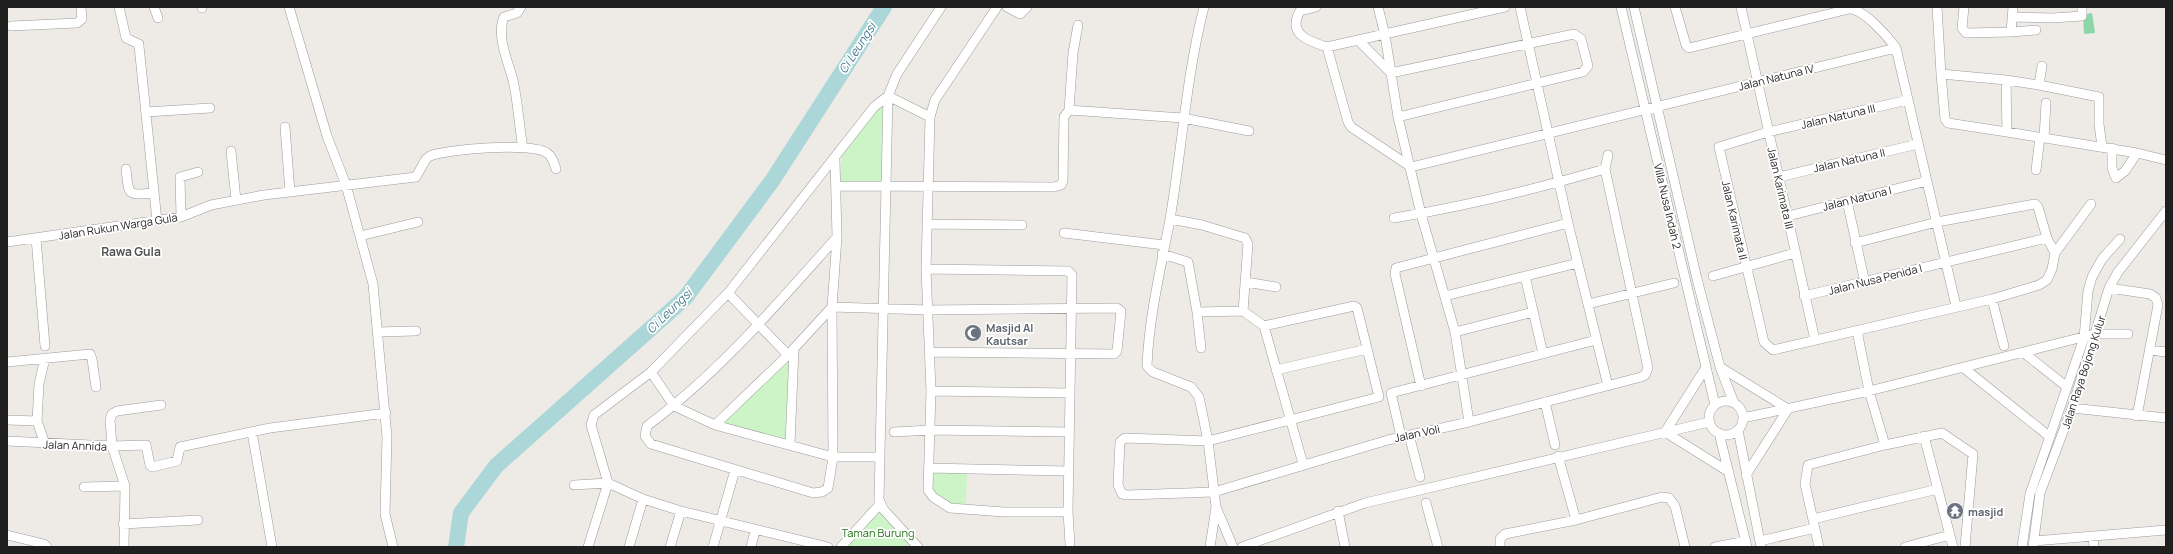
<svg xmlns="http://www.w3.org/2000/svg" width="2173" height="554" viewBox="0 0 2173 554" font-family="Manrope,sans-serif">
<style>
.park{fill:#cdf4c7}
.pitch{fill:#8cd6a9}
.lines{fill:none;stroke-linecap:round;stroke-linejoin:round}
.river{stroke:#abd7d8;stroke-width:16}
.minor-casing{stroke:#9c9c9c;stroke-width:10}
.minor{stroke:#fff;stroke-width:9}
.labels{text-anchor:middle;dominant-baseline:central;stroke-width:3.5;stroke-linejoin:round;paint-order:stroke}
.street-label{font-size:11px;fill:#1f1f1f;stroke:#fff}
.worship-label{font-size:11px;font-weight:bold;fill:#5b616d;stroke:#fff;text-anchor:start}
.park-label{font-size:11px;fill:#237317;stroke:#fff}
.water-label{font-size:12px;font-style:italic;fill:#4a7b8f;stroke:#fff}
.neighbourhood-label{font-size:12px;font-weight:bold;fill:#525252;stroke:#fff}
</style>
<rect width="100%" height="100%" fill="#eeeae6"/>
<!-- park -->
<path class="park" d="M874 107 884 108V187L840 186 843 147Z
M794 350 790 444 715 425Z
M967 471 966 513H949L923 492V472Z
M878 512 910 542 907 547H839Z"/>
<!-- pitch -->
<path class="pitch" d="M2092 13 2095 33 2084 34 2083 15Z"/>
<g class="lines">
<!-- river -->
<path class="river" d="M456 547 461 513 496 466 685 298 772 181 884 7"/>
<!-- minor casing -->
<g class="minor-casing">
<path id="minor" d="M119 7 126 38 139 44V46L157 221
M154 7 158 18
M202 7V8
M289 7 327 136 346 185 373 284 387 437 385 514 393 547
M521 7 517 13 504 17C496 35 508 62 513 80 518 102 519 126 523 148
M997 7 935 100 930 117 926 269 931 391 928 490 933 497 950 508 1004 512H1068
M1007 7 1020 14 1027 7
M1204 7C1186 77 1182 149 1170 219 1161 268 1149 316 1147 366L1153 372 1191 387 1199 397 1208 441 1216 507 1210 547
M1316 7 1300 11C1287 34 1308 41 1327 47L1505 7
M1378 7 1385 35 1398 117 1421 214 1455 332 1469 422
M1520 7 1568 223 1608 386
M1621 7 1715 405
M1634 7 1697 279 1720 367 1734 403
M1675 7 1686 45 1689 48 1849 9C1863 8 1888 37 1896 48L1956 306
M1741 7 1815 340
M1937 7 1941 74 2006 80 2007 132 2137 153 2166 160
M1964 7 1962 28 1966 33 2011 32 2013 7
M2013 17 2053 18 2082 16V7
M11 26 77 23 82 19 81 7
M2011 32 2036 30
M1358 40 1391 73 1574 34 1581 39 1588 66 1583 72 1398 117
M1327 47 1348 122 1351 127 1411 167 1896 48
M1941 74 1945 119 1948 123 2007 132
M2006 80 2039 85 2042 66
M2039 85 2099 97V124L2102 147
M1908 100 1768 132 1719 147 1764 342 1773 350 1992 299 2039 285 2047 280 2052 269 2055 253 2091 204
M1069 110 1183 118 1249 131
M146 112 210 108
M285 127 290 192
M2044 138 2046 103
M2112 148V168L2116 178 2125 171 2137 153
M231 151 236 200
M835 159 837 237 832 307 833 457 828 488 822 492 813 493 651 444 645 436 647 426C719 373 778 303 837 237
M126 169C129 194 126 196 152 193
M1605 169 1608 155
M2036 170 2040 137
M1779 177 1918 144
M836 186 1054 187 1061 185 1063 181 1064 117 1069 110 1073 53 1078 25
M1847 201 1865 283
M1788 216 1927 181
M181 217 180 177 198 172
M1170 219 1202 225 1245 238 1248 244 1243 311 1264 326 1303 464
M927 224 1022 225
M1064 233 1164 245
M360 236 418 222
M36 238 45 346
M7 242 181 217 211 205 264 195 416 177 426 159 430 156C448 149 532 142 547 153 552 156 554 163 556 169
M1855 243 1937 222 2035 204 2038 207 2047 238 2055 253
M1162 254 1188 262 1197 312 1201 348
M926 269 1068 271 1072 275 1068 512 1070 544
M1525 276 1543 354
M1713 276 1795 253
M1246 282 1276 287
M2109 288 2150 294 2156 298 2158 305 2137 416
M728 293 788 355
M1445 296 1578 263
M1804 296 2047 238
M1992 299 2004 346
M1588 304 1674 283
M1197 312 1243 311
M1264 326 1354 306 1357 308 1379 397 1208 441 1125 438 1120 442 1118 485 1122 494 1127 495 1214 492 1388 440 1469 422 1641 377 1645 375 1648 368 1605 169C1536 189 1465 206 1394 218
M1857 331 1869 391 1885 445
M377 332 416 331
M1455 332 1533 312
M2150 350 2166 352
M2024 353 2067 387
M7 362 90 354 92 359 96 387
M1720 367 1788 409 1746 475
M1705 369 1665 432 1729 472
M1965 369 2050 437
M1276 370 1367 349
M651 372 674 406 715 425 833 457H878
M1421 386 1395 274 1396 268 1568 223
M931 391 1069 393
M1709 418a17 17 0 1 1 34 0a17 17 0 1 1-34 0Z
M1545 402 1555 445
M2072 408 2166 418
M1743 418 1869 391 2095 334H2128
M7 420 37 421 39 384 45 358
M37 421 45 444
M715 425 788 355 832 307 929 310 1117 308 1121 311 1117 351 1114 354 930 352
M1738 430 1761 547
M252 432 272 547
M894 432 931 430 1069 432
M1719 433 1747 547
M1409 435 1420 477
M1401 436 1391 393 1596 340
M1924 436 1953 547
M7 441 112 446 146 445 150 465 152 467 177 461 180 447 270 428 386 413
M790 444 794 350
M1558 456 1576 520
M929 468 1068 471
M574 485 608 483 643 499 681 511 828 547
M84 487 125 486
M1426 503 1438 547
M1216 507 1233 547
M1338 511 1345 547
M1813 519 1938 489
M123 524 198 520
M7 535 44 544 47 547
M2093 536 2094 547
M1760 541 1815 528
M2034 541 2166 530
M124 547 125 486 112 446 110 420 112 414 117 411 161 405
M588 547 608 483 591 425 594 415 651 372 728 293 874 107 888 96 930 117
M629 547 643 499
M670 547 681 511
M713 547 735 470
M751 547 755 531
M841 547 880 504
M918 547 883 509 879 499 888 96 897 74 941 7
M1242 547 1365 503 1709 422
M1500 547V539L1505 534 1576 520 1662 497 1669 498 1675 506 1685 547
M1715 547 1746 541
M1819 547 1805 484 1808 465 1885 445 1942 433 1973 454 1965 547
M1905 547 1950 535
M2022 547 2030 494 2084 338 2088 291 2092 277 2102 259 2120 239
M2033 547 2040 493 2072 408 2109 288 2118 272 2166 211"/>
</g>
<!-- minor -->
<use href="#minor" class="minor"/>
</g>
<!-- icons -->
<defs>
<g id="mosque-disc" transform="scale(0.9)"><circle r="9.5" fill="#6b7280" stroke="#fff"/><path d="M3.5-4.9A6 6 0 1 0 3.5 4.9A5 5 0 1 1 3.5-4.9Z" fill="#fff"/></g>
<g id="temple-disc" transform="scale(0.9)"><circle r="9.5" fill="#6b7280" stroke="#fff"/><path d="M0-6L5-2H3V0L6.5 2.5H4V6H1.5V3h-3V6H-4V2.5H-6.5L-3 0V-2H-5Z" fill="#fff"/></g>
</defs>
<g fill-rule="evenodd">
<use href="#mosque-disc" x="973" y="333"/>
<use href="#temple-disc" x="1955" y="511"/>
</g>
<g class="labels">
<!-- street labels -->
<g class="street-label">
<text transform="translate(1776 77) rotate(-14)">Jalan Natuna IV</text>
<text transform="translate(1838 116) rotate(-13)">Jalan Natuna III</text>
<text transform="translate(1849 160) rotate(-13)">Jalan Natuna II</text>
<text transform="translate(1781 188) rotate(77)">Jalan Karimata III</text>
<text transform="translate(1857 198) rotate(-14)">Jalan Natuna I</text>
<text transform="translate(1668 206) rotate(77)">Villa Nusa Indah 2</text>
<text transform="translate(1735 220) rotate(77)">Jalan Karimata II</text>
<text transform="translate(118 226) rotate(-9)">Jalan Rukun Warga Gula</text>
<text transform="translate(1875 279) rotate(-14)">Jalan Nusa Penida I</text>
<text transform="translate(2083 372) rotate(-72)">Jalan Raya Bojong Kulur</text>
<text transform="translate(1417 433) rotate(-12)">Jalan Voli</text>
<text transform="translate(75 445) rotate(2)">Jalan Annida</text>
</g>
<!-- worship labels -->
<g class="worship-label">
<text x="986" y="327">Masjid Al<tspan x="986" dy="13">Kautsar</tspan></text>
<text x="1968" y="511">masjid</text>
</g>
<!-- park labels -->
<g class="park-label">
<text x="878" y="532">Taman Burung</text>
</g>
<!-- water labels -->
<g class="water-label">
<text transform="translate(857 48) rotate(-57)">Ci Leungsi</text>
<text transform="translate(669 311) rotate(-44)">Ci Leungsi</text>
</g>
<!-- neighbourhood labels -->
<g class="neighbourhood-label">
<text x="131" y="251">Rawa Gula</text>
</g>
</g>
<!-- border -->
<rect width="2173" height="554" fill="none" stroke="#1f1f1f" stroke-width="16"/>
</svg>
